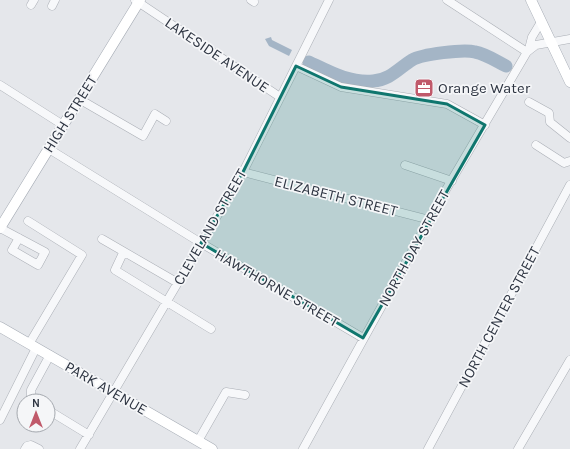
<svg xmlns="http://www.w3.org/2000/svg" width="570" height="449" viewBox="0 0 570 449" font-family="Karla,sans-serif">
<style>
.water{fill:#a4b5c6}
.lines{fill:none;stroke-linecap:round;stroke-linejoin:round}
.river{stroke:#a4b5c6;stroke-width:13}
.minor-casing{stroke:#aaaeb5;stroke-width:9}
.major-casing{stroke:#a6acb5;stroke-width:11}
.minor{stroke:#f7f8fa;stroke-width:8}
.major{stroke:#fff;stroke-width:10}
.marked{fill:#0f766e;fill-opacity:0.2;stroke:#0f766e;stroke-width:3;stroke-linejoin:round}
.labels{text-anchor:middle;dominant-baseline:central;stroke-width:3.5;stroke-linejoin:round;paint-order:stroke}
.street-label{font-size:15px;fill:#2e3542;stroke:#f5f6f8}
.poi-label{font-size:15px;fill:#2e3542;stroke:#f5f6f8;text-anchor:start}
</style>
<rect width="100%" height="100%" fill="#e5e7eb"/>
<!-- water -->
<path class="water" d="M271 37 272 40 292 50 289 56 269 46 265 39Z"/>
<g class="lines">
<!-- river -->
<path class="river" d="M309 62C330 72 349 83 373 81 390 80 399 68 412 60 422 54 464 49 475 52 486 54 496 61 506 66"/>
<!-- minor casing -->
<g class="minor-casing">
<path id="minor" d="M135 0 280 97
M251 0 254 2
M447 0 527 52
M31 5 34 0
M52 6 55 0
M529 49 532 37 541 22
M296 66 341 87 447 104 485 125
M0 85 63 125
M79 99 143 136 155 114 166 121
M529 102 549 113 550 122 570 138
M536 145 564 163 570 161
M49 149 201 243 363 338
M405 165 452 181
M243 172 430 220
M28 221 82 255 29 344
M0 228 45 252 38 265 12 250 19 238
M102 239 178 283
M123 253 115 270 211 329
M33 401 31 400V390L50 355
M48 410 89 435
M0 420 36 348
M198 441 226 392 245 395
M25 449 27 446 31 445 39 449
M80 449 243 172 329 0
M303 449 444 193 527 52 536 45 570 39
M428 449 570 185
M518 449 570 360"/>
</g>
<!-- major casing -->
<g class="major-casing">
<path id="major" d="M531 0 570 82
M0 228 140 0
M0 327 212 449"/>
</g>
<!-- minor -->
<use href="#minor" class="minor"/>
<!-- major -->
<use href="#major" class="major"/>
</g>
<!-- marked area -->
<path class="marked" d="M296 66 341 87 447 104 485 125 363 338 201 243 243 172Z"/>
<!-- icons -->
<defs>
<g id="office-square" transform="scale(1)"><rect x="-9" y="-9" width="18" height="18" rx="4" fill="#c0596a" stroke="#f5f6f8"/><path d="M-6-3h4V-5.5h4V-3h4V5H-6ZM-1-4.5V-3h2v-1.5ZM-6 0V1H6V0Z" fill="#fff"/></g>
</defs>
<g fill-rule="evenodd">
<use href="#office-square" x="424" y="88"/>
</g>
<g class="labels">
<!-- street labels -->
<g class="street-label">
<text transform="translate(217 55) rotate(34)">LAKESIDE AVENUE</text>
<text transform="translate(70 114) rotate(-58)">HIGH STREET</text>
<text transform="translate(336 196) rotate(14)">ELIZABETH STREET</text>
<text transform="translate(210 227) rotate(-60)">CLEVELAND STREET</text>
<text transform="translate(414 248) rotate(-61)">NORTH DAY STREET</text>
<text transform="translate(277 288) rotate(30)">HAWTHORNE STREET</text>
<text transform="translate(499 317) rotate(-62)">NORTH CENTER STREET</text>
<text transform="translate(106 388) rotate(30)">PARK AVENUE</text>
</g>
<!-- poi labels -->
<g class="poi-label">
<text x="438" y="88">Orange Water</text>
</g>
</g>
<!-- north arrow -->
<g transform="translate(36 413)"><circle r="19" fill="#f5f6f8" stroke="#a5a9af"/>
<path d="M0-3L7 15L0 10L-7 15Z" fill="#c0596a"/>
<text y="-6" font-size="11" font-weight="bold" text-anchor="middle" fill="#2e3542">N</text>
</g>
</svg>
